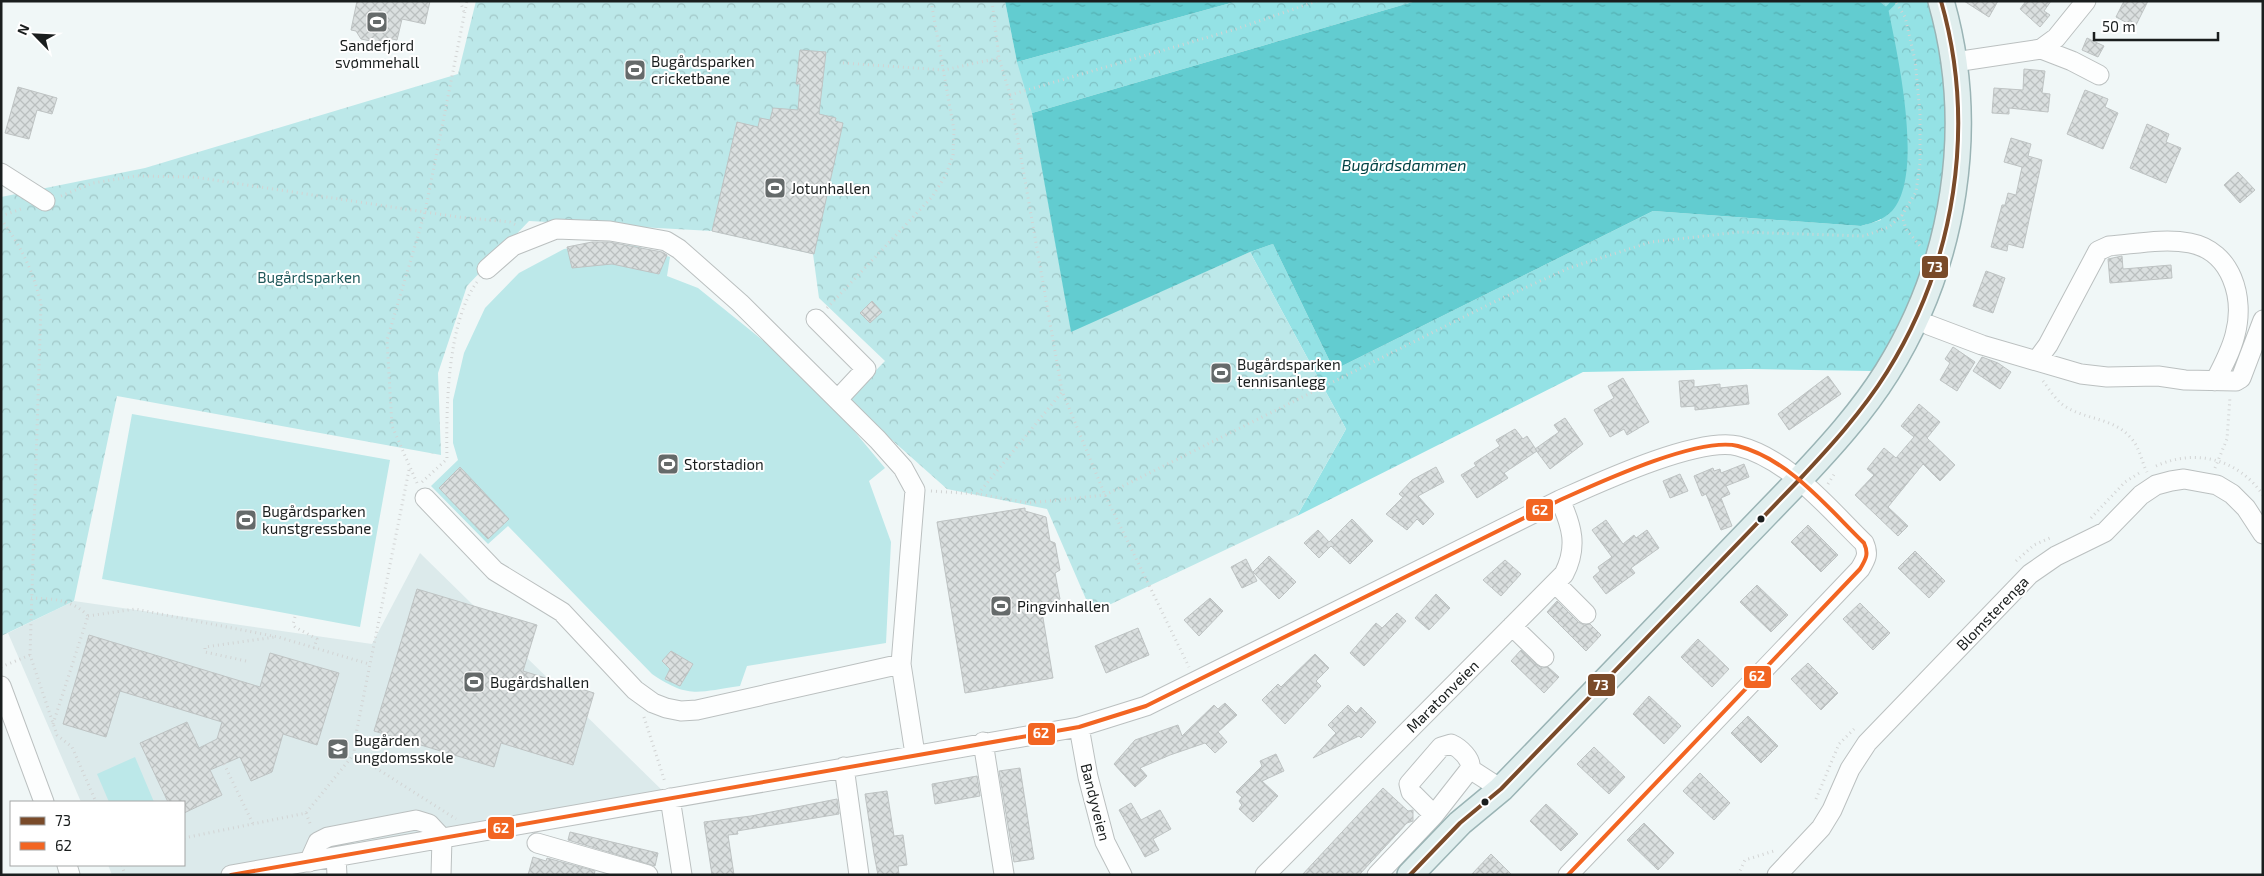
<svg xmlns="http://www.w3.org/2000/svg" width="2264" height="876" viewBox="0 0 2264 876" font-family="'Exo 2',sans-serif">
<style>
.built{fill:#dceaeb}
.grass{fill:#bce8e9}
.forest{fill:url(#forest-crowns)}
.park{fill:url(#park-crowns)}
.water{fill:url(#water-ripples)}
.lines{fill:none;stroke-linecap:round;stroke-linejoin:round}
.stream{stroke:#62ccd0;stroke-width:5}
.building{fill:url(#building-cross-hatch);stroke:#bec3c3}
.minor-casing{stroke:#bbc0c0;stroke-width:21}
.major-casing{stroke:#9ab4b5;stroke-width:28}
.path{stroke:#d2d4d4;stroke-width:3;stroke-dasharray:1 4;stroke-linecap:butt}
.minor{stroke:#fdfefe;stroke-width:19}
.major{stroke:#e0eeee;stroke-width:25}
.bus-1-casing{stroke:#fff;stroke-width:8}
.bus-2-casing{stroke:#fff;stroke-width:8}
.bus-1{stroke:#7a4b2a;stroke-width:4}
.bus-2{stroke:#f26522;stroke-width:4}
.bus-dot{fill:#1a1e1e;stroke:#fff;stroke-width:2}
.labels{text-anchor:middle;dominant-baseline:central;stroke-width:4;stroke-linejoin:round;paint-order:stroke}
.poi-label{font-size:15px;fill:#1a1e1e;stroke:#fff;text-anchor:start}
.park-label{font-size:15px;fill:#1f585a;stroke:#fff}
.street-label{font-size:15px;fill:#1a1e1e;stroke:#fff}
.water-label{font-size:16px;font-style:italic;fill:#034345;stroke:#fff}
.line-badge{stroke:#fff;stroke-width:2}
.badge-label{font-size:14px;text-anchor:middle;font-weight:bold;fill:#fff}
</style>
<defs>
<pattern id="forest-crowns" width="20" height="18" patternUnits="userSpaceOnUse" patternTransform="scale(1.25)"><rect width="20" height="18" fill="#94e2e5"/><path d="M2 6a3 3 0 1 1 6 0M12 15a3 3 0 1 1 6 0" fill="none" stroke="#7fc1c4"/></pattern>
<pattern id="park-crowns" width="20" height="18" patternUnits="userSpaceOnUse" patternTransform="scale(1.25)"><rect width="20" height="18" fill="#bce8e9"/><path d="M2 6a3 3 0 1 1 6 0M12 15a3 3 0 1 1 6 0" fill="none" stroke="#a1c7c7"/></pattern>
<pattern id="water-ripples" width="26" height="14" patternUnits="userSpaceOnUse" patternTransform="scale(1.25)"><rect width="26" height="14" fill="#62ccd0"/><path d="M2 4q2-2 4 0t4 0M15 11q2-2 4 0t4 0" fill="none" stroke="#54afb2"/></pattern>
<pattern id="building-cross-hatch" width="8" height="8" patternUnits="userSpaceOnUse" patternTransform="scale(1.25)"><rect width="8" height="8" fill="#dadfdf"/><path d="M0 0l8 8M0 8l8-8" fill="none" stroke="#babfbf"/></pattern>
</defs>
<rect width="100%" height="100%" fill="#f0f7f7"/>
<!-- built -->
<path class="built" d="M420 553 670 798 237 875H112L108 865H184V802H81L8 633 74 601 372 644Z"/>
<!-- grass -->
<path class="grass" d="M602 243 636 246 670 257 667 276 698 288 771 347 835 408 885 468 869 481 891 542 886 643 747 666 740 686C697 692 689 699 652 674L508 526 488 544 431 486 458 460 453 443V400L464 353 485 308 519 273 564 249Z
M132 414 390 460 360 627 102 579Z
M135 757 154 802H109L97 774Z"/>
<!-- forest -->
<path class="forest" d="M1238 1H1416L1032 113 1071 332 1004 68 1017 62Z
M1879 1H1931C1936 25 1943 49 1946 72 1953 130 1945 193 1929 250 1917 292 1894 332 1874 371L1748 369 1583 372 1297 516 1346 429 1250 252 1273 244 1334 370 1653 211 1861 226 1881 220 1888 8Z"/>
<!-- park -->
<path class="park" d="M476 1H1005L1017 62 1032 113 1071 331 1250 252 1346 429 1297 516 1092 613 1047 509 947 489 847 400 885 361 819 298 813 254 712 231 529 221 467 286 438 373 441 455 117 396 74 601 1 636V197L145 168 458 74Z"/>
<!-- water -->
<path class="water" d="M1005 1H1238L1017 62Z
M1416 1H1879L1888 8C1897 52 1925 175 1892 211 1883 220 1872 223 1861 226L1653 211 1334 370 1273 244 1250 252 1071 332 1032 113Z"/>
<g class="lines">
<!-- stream -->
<path class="stream" d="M1888 8 1895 1"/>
</g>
<!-- building -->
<path class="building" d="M357 1H430L425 24 402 19 397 40 392 39 384 44 361 39 356 31 351 30Z
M1964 1H1998L1989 17Z
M2026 1H2051L2044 11 2050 15 2040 27 2020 9Z
M2124 1H2148L2135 27 2116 17Z
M2087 38 2104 46 2098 57 2082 50Z
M800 50 826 52 819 114 836 118 835 121 843 123 814 254 712 231 737 122 758 127 760 118 770 120 773 108 798 110 800 84H796Z
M2024 69 2045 71 2042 93 2050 94 2048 112 2009 108V114L1992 113 1994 88 2023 90Z
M18 87 57 98 52 114 37 110 29 139 5 133Z
M2085 90 2108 99 2105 107 2118 113 2103 149 2067 134Z
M2147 124 2169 134 2166 142 2181 148 2166 183 2130 168Z
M2011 138 2031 144 2028 156 2042 160 2023 248 2008 244 2007 251 1991 247 2002 205H2005L2008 193 2016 195 2022 167 2004 162Z
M2238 172 2255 190 2240 203 2224 185Z
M592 242H609L662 252 667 255 659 274 612 264 572 268 567 247Z
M2122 256 2123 269 2171 265 2172 278 2110 283 2108 259Z
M1986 271 2005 278 1993 313 1973 306Z
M872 301 882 312 870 323 860 313Z
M1953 347 1975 362 1957 391 1940 380 1950 363 1945 359Z
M1982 357 1998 363 2011 372 2000 389 1973 371Z
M1828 376 1841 394 1789 430 1778 414Z
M1623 378 1649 422 1627 435 1624 429 1610 437 1594 410 1614 398 1608 386Z
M1694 380V387L1720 384V388L1747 385 1749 404 1695 410V406L1681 407 1679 381Z
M1919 404 1940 422 1927 438 1955 465 1940 481 1923 464 1888 507 1908 526 1898 536 1855 495 1874 475 1867 469 1884 448 1896 458 1914 437 1901 426Z
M1565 418 1583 444 1550 469 1535 449 1559 432 1554 425Z
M1515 429 1523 439 1527 436 1537 451 1504 473 1508 478 1477 498 1461 475 1476 466 1474 463 1500 446 1496 440Z
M1744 464 1749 477 1726 486 1730 494 1721 498 1732 526 1721 530 1706 494 1702 496 1694 476 1713 468 1714 471 1720 469 1721 473Z
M460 467 509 519 488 539 439 488Z
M1436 467 1444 482 1418 496 1434 514 1423 525 1417 519 1407 530 1386 514 1403 497 1399 494 1412 480Z
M1680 474 1688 491 1670 498 1663 481Z
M1025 508V511L1046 517 1050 541 1055 543 1060 570 1055 573 1060 599 1042 612 1053 678 965 693 937 522Z
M1352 519 1373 541 1350 564 1331 546 1319 558 1304 543 1318 530 1329 542Z
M1606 520 1623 544 1634 535 1636 538 1647 530 1659 548 1631 568 1635 573 1606 594 1593 577 1600 571 1598 567 1612 557 1592 530Z
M1808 525 1838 555 1821 572 1791 542Z
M1915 551 1945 581 1929 598 1898 568Z
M1269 556 1296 582 1279 599 1253 572Z
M1246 559 1257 581 1242 588 1231 567Z
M1505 560 1521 574 1501 596 1483 580Z
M1757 585 1788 615 1771 632 1740 602Z
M417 589 537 625 523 671 594 693 573 765 501 743 494 767 374 731Z
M1436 594 1450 608 1429 630 1415 618Z
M1210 598 1223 611 1199 636 1184 620Z
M1557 601 1578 622 1584 625 1590 624 1601 635 1586 651 1547 612Z
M1860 603 1890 633 1873 650 1843 619Z
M1397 613 1406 621 1364 666 1350 653 1376 623 1382 628Z
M1138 628 1149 655 1106 673 1095 646Z
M89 635 260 687 270 653 339 673 317 745 283 734 272 772 251 781 240 757 210 770 222 795 184 813V802H168L140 743 187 722 199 748 217 739 222 722 120 691 106 737 63 724Z
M1698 639 1729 669 1712 687 1681 657Z
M1521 650 1537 665 1542 668 1548 667 1559 677 1544 693 1511 661Z
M671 651 693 664 680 686 665 679 670 669 662 661Z
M1315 654 1329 668 1316 681 1321 686 1285 724 1262 700 1278 684 1281 687Z
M1808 663 1838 693 1821 710 1791 679Z
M1649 696 1681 726 1664 744 1633 714Z
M1225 703 1237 715 1218 732 1227 742 1215 753 1205 743 1170 755 1140 768 1147 776 1135 787 1114 764 1135 740 1178 725 1182 736 1214 705 1218 709Z
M1348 705 1356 713 1361 707 1376 722 1361 738 1359 736 1313 758 1336 733 1328 725Z
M1748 716 1778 746 1761 763 1731 733Z
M1594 747 1625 777 1609 794 1577 764Z
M1276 754 1284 771 1262 781 1278 796 1253 822 1239 809 1242 805 1239 801 1242 797 1236 792 1262 766 1260 761Z
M1020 768 1034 859 1014 862 999 771Z
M1700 773 1730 803 1714 820 1683 791Z
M977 776 980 796 935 804 932 784Z
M1383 788 1408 811 1413 810V821L1407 823 1359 875H1302Z
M887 791 894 836 903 835 907 865 898 866 899 875H878L874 854 865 794Z
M837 799 839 814 737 831 738 834 728 835 734 875H712L704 822 751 816Z
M1131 803 1141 820 1160 810 1171 829 1153 839 1159 850 1145 857 1119 810Z
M1546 804 1578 834 1561 851 1530 821Z
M1644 823 1674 853 1658 870 1627 840Z
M570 832 658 853 655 866 568 840Z
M1491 854 1512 875H1471Z
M533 857 546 861 547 858 595 871 594 875H528Z"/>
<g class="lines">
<!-- minor casing -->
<g class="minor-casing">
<path id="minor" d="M2041 49 2072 61 2099 75
M1955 62 2041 49 2056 38 2086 1
M1 173 45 201
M487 269 513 246 556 229 610 231 666 241 679 249 740 303 878 440 903 468 915 490 901 664 915 754
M816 319 866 369 838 399
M1929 325 1982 345 2081 374 2107 377 2158 376 2185 380 2236 381 2241 378 2263 320
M2037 360 2048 345 2098 251 2109 246C2135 244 2164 238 2190 243 2232 251 2245 298 2235 335 2231 351 2223 366 2215 381
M425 498 495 571 562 612 635 690 653 703 666 708 681 711 697 710 901 664
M1555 583 1586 614
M1512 626 1544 657
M1 686 44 802
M1079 727 1088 777 1105 842 1122 875
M983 742 1004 874
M844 767 859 875
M1470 769 1501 789
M670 798 682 875
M537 843 648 875
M336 857 337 875
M309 862 318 842 328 837 416 820 429 824 442 838 441 875
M67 865 70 875
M231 875 1079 727 1146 706 1560 500C1598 483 1699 436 1738 446 1789 459 1828 508 1864 543 1869 554 1866 559 1860 569L1568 875
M1265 875 1564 574C1578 547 1572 526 1560 500
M1377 875 1434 815 1470 769C1472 759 1460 748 1451 744L1441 747 1409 784 1411 792 1434 815
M1777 875 1821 828 1832 810 1850 769 1867 743 2030 574 2056 556 2105 532 2141 495 2156 485 2171 481 2184 479 2217 485 2232 494 2246 508 2263 534"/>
</g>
<!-- major casing -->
<g class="major-casing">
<path id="major" d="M1410 875 1460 823 1501 789 1798 481C1830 447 1862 412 1887 372 1955 263 1977 126 1941 1"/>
</g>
<!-- path -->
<path class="path" d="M460 1 464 12
M992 1 999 58 1010 95 1062 391 1105 495 1189 667
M843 63 944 70 999 58
M1010 95 1236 29 1317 1
M61 196 93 183 136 176 194 177 458 217 510 222 518 226
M1902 215 1906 229 1920 246
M1 216 24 208
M1 219C22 248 32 269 41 303L30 655 57 735 72 747 96 802
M827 308 932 197 946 175 953 155 954 130 931 1
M2043 381C2049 389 2055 399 2063 405 2084 420 2112 417 2130 437 2140 447 2141 461 2147 472
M2156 466C2196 448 2238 459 2263 495
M2215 468 2227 439 2230 397
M409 470 355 739 354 754 456 819
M422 482 447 459C446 409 447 323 477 282
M417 483 392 426 387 340 425 212 467 1
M1828 484 1835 473
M931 491 978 494 1029 503 1105 495 1498 300 1569 268 1651 242 1739 232 1864 236 1889 227 1902 215 1916 192 1920 163V113L1915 60 1905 17 1895 1
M978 494 1062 392
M2091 518 2125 482 2141 472
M2016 561 2034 545 2050 538
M31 598C53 599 72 599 88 616
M88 616 135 609 278 637 369 664
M295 617 293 624 295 627 317 639 314 648
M246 661 205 652V647L275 637
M1 667 30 655
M644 717 665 782
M53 724 88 616
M224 764 253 824
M1816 799 1839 744 1854 729
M306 813 311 826
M184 838 306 813 354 754
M122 865 125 875
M1738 875 1745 860 1774 851"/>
<!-- minor -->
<use href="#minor" class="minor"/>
<!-- major -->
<use href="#major" class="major"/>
<!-- bus-1 casing -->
<g class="bus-1-casing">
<path id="bus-1" d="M1410 875 1460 823 1501 789 1798 481C1830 447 1862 412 1887 372 1955 263 1977 126 1941 1"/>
</g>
<!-- bus-2 casing -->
<g class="bus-2-casing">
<path id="bus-2" d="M231 875 1079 727 1146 706 1560 500C1598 483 1699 436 1738 446 1789 459 1828 508 1864 543 1869 554 1866 559 1860 569L1568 875"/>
</g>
<!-- bus-1 -->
<use href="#bus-1" class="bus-1"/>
<!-- bus-2 -->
<use href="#bus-2" class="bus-2"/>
</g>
<!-- icons -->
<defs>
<g id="stadium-square" transform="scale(1.125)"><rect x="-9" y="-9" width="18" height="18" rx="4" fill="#656a6a" stroke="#fff"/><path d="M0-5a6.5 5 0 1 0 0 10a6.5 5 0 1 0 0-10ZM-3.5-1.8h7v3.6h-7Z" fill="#fff"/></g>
<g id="school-square" transform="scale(1.125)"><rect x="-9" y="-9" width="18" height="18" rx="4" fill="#656a6a" stroke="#fff"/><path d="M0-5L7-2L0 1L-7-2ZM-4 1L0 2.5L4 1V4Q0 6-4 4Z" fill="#fff"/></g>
</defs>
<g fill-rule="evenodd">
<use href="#stadium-square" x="377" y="22"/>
<use href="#stadium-square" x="635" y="70"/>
<use href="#stadium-square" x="775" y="188"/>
<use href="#stadium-square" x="1221" y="373"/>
<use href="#stadium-square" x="668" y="464"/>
<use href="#stadium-square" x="246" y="520"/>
<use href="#stadium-square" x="1001" y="606"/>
<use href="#stadium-square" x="474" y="682"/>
<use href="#school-square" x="338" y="749"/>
</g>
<!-- markers -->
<g class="bus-dot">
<circle cx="1761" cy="519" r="4.5"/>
<circle cx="1485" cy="802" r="4.5"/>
</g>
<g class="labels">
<!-- poi labels -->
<g class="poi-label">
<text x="377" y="45" text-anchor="middle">Sandefjord<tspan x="377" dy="17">svømmehall</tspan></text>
<text x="651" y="61">Bugårdsparken<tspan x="651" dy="17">cricketbane</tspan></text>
<text x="791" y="188">Jotunhallen</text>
<text x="1237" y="364">Bugårdsparken<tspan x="1237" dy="17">tennisanlegg</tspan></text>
<text x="684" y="464">Storstadion</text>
<text x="262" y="511">Bugårdsparken<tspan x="262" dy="17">kunstgressbane</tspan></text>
<text x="1017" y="606">Pingvinhallen</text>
<text x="490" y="682">Bugårdshallen</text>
<text x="354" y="740">Bugården<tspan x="354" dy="17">ungdomsskole</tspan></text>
</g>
<!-- park labels -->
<g class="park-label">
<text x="309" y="277">Bugårdsparken</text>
</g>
<!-- street labels -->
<g class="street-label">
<text transform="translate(1992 613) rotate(-46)">Blomsterenga</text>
<text transform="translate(1442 696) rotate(-45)">Maratonveien</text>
<text transform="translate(1096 802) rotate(76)">Bandyveien</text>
</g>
<!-- water labels -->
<g class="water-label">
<text x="1404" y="164">Bugårdsdammen</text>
</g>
</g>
<g class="line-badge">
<rect x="1921" y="255" width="28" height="24" rx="5" fill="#7a4b2a"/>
<rect x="1525" y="498" width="29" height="24" rx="5" fill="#f26522"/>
<rect x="1743" y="665" width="29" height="24" rx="5" fill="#f26522"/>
<rect x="1587" y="673" width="29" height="24" rx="5" fill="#7a4b2a"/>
<rect x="1027" y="722" width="29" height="24" rx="5" fill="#f26522"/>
<rect x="487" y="816" width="28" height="24" rx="5" fill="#f26522"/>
</g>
<g class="badge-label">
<text x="1935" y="272">73</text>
<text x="1540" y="515">62</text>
<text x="1757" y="681">62</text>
<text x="1601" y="690">73</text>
<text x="1041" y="738">62</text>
<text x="501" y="833">62</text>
</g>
<!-- border -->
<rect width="2264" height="876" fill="none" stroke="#1a1e1e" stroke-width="5"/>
<!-- legend -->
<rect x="10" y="801" width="175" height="65" fill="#ffffff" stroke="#a3a5a5"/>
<rect x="20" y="817" width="25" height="8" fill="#7a4b2a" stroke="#a3a5a5"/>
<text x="55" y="826" font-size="15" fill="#1a1e1e">73</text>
<rect x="20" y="842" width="25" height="8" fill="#f26522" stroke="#a3a5a5"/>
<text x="55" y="851" font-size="15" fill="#1a1e1e">62</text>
<!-- north arrow -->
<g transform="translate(35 35) rotate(294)" stroke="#ffffff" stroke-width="4" paint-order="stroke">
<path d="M0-4L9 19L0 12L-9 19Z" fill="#1a1e1e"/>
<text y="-8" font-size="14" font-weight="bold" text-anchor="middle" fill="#1a1e1e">N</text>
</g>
<!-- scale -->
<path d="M2094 32v8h124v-8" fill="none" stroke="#1a1e1e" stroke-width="2.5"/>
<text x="2102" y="32" font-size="15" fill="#1a1e1e" stroke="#ffffff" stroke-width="4" paint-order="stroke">50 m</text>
</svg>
